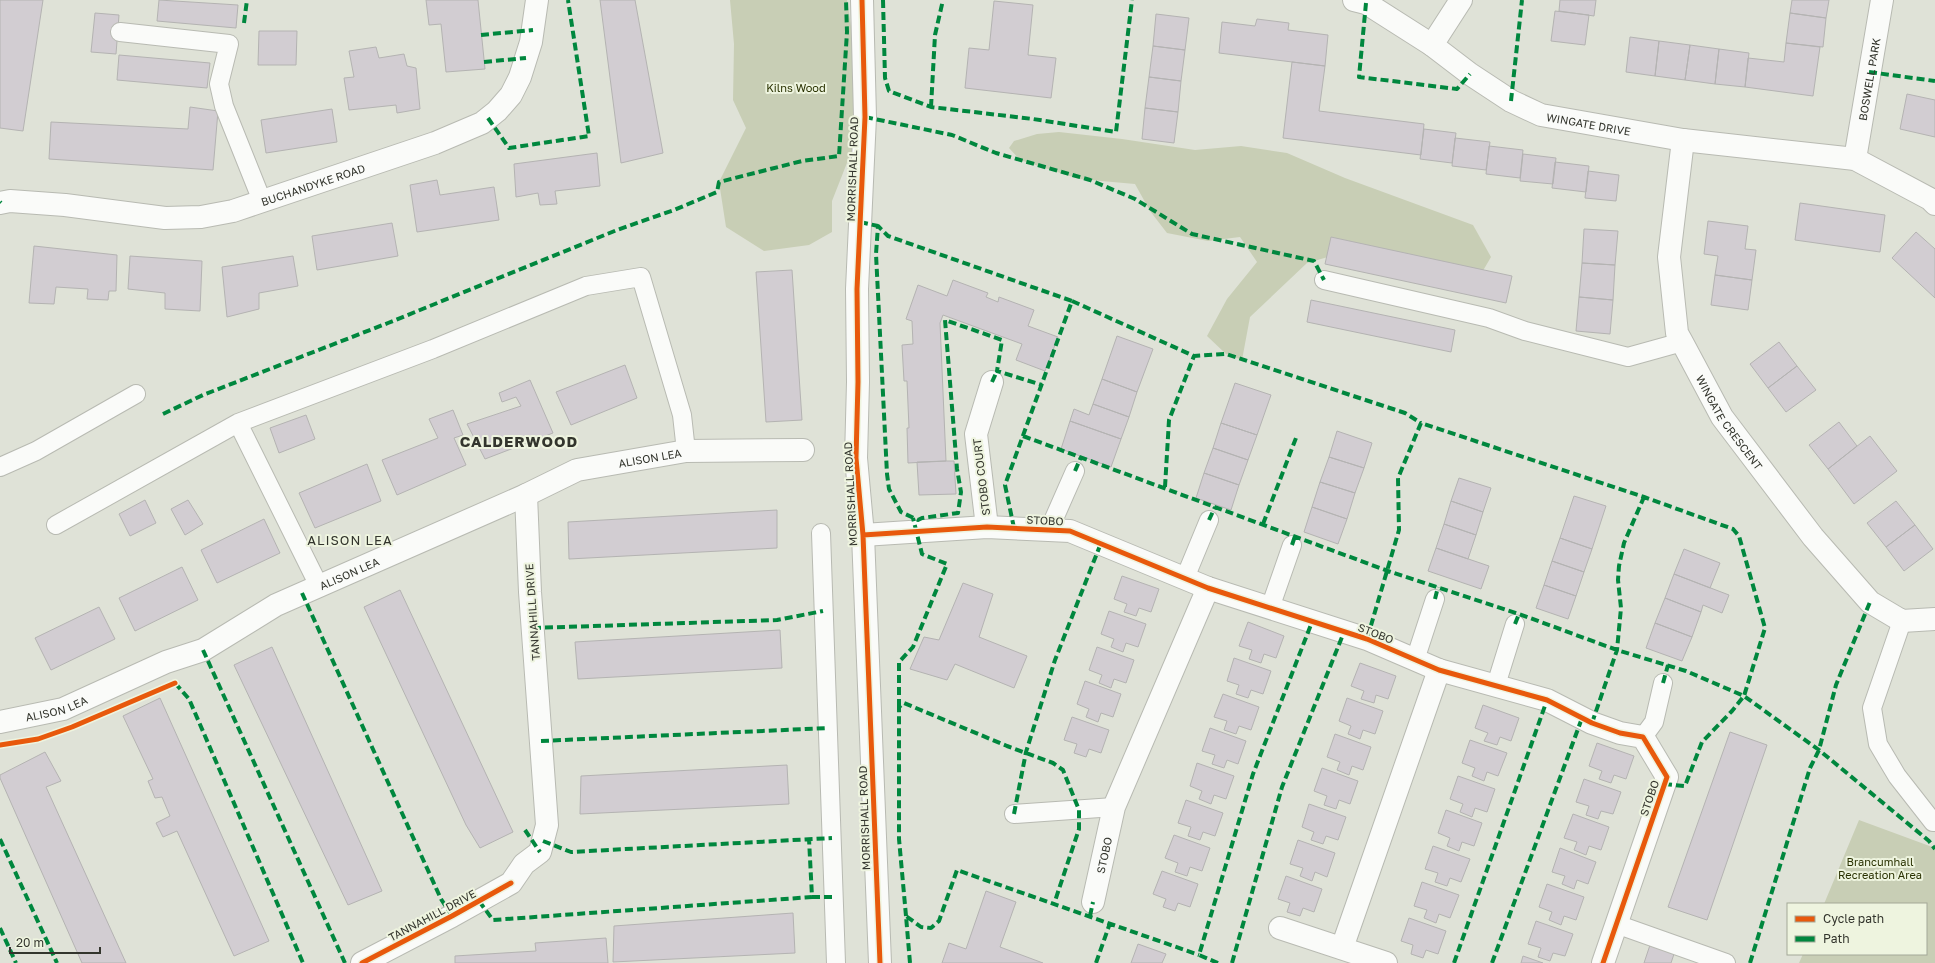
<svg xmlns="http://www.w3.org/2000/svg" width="1935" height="963" viewBox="0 0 1935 963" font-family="'Golos Text',sans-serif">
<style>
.green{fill:#c8ceb5}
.building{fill:#d2cdd2;stroke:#b4b3b2}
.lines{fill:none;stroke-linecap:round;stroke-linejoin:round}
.service-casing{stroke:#b8bab2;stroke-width:20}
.minor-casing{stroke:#b8bab2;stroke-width:24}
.tertiary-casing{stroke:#b8bab2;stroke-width:24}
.service{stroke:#fafbf9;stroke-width:18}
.minor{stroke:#fafbf9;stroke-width:22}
.tertiary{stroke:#fafbf9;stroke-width:22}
.quiet{stroke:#00873e;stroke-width:4;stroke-dasharray:8 4;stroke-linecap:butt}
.cycleway-casing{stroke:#eef4df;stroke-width:8}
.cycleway{stroke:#e8590c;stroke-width:5}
.labels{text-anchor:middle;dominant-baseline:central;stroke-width:4;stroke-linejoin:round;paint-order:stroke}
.street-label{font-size:11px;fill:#33352d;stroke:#eef4df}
.park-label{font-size:11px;fill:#2a3202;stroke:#eef4df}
.quarter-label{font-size:13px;letter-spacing:1px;fill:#33352d;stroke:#eef4df}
.district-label{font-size:15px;font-weight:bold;letter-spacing:1px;fill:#33352d;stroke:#eef4df}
</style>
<rect width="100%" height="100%" fill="#dfe2d7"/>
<!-- green -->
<path class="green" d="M730 0H847L865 117 832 201V232L809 245 764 251 726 227 719 182 746 128 733 100 734 44Z
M1059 132 1122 139 1195 150 1241 146 1287 153 1345 178 1473 225 1491 257 1474 286 1359 248 1307 263 1250 317 1242 360 1226 354 1207 336 1227 299 1257 262 1240 237 1208 241 1167 233 1150 211 1135 184 1079 179 1020 160 1009 148 1014 141 1037 134Z
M1859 820 1935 848V963H1799L1803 954H1926V904H1824Z"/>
<!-- building -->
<path class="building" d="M0 0H43L23 131 0 128Z
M159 0 238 5 236 28 157 21Z
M426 0H478L485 69 446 72 441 24 429 25Z
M600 0H635L663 153 621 163Z
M1560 0H1596L1594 16 1559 11Z
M1792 0H1829L1826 18 1790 13Z
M994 1 1033 5 1028 55 1056 58 1051 98 965 88 969 48 989 50Z
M1555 11 1589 15 1585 45 1551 41Z
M95 13 119 15 116 54 91 52Z
M1790 13 1826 18 1823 47 1786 43Z
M1156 14 1189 18 1185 50 1153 46Z
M1257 19 1289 23 1288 30 1328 35 1325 66 1219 53 1222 22 1255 26Z
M259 31H297L296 65H258Z
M1630 37 1659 41 1655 76 1626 72Z
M1659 41 1690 45 1685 80 1655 76Z
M1786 43 1820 47 1813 96 1745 87 1748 58 1784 62Z
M1690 45 1719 49 1715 84 1685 80Z
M1153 46 1185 50 1181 81 1149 77Z
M376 47 379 58 404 54 407 66 416 68 420 109 397 113 396 105 349 110 344 78 354 77 349 51Z
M1719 49 1749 53 1745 87 1715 84Z
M119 55 210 63 207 88 117 80Z
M1292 62 1325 66 1319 111 1424 124 1421 155 1283 138Z
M1149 77 1181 81 1178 112 1145 108Z
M1907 94 1935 100V137L1900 129Z
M190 107 218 111 213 170 49 159 51 122 188 129Z
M1145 108 1178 112 1174 143 1142 139Z
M332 109 337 142 266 153 261 120Z
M1424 129 1456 133 1452 163 1420 159Z
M1455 138 1490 142 1486 170 1452 166Z
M1489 146 1523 150 1520 178 1486 174Z
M597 153 600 186 555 191 557 204 540 205 538 193 516 197 514 164Z
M1523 154 1556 158 1553 184 1520 181Z
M1555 162 1589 166 1586 192 1552 188Z
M1588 171 1619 175 1616 201 1585 198Z
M437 180 440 195 494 187 499 220 417 232 410 185Z
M1800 203 1885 215 1880 252 1795 240Z
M1708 221 1748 226 1745 249 1756 250 1752 280 1715 275 1718 256 1704 254Z
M392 223 398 256 317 270 312 236Z
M1584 229 1618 231 1615 265 1582 263Z
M1916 232 1935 249V298L1892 258Z
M1331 237 1512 276 1506 303 1325 264Z
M34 246 117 255 116 291H109L108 300 87 299 88 289 56 287 54 304 29 303Z
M130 256 202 261 200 311 165 309V293L128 289Z
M293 256 298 286 259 293V309L227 317 222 267Z
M1582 263 1615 265 1613 300 1579 297Z
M792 270 802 420 766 422 756 272Z
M1715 275 1752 280 1748 310 1711 305Z
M953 280 988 293 986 297 998 302 999 297 1034 310 1028 326 1058 337 1045 371 1016 360 1022 344 943 315 940 323 946 461 908 463 907 428H909L907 381H904L902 345 913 344 912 321 906 319 918 285 947 296Z
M1579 297 1613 300 1610 334 1576 331Z
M1311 300 1455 330 1451 352 1307 322Z
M1117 336 1153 349 1137 392 1102 379Z
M1779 342 1797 366 1768 388 1750 364Z
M625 365 637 398 571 425 556 392Z
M1797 366 1816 390 1786 412 1768 388Z
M1102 379 1137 392 1129 417 1093 404Z
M530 380 553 433 485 459 467 424 521 406 516 397 502 402 499 393Z
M1235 383 1271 395 1257 435 1221 423Z
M1093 404 1129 417 1121 439 1070 421 1074 409 1089 415Z
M453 410 463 435 454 438 466 465 397 495 382 460 438 438 429 419Z
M306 415 315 439 279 453 270 428Z
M1070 421 1121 439 1111 467 1061 449Z
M1839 422 1857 446 1828 469 1809 445Z
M1221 423 1257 435 1248 460 1213 448Z
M1337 431 1372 443 1364 468 1329 457Z
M1870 436 1897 471 1854 504 1828 469Z
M1213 448 1248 460 1239 485 1204 473Z
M1329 457 1364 468 1355 493 1320 482Z
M946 461H954L956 494 919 495 917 462Z
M367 464 381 501 315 528 299 493Z
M1204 473 1239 485 1231 510 1196 498Z
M1459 478 1491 488 1483 512 1451 501Z
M1320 482 1355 493 1347 519 1312 507Z
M1574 496 1606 506 1592 549 1560 538Z
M145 500 156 523 130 536 119 514Z
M188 500 203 524 185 535 171 509Z
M1451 501 1483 512 1476 535 1444 524Z
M1896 501 1915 525 1886 547 1867 523Z
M1312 507 1347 519 1338 544 1304 532Z
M777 510V548L569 559 568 522Z
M264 519 280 553 217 583 201 550Z
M1444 524 1476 535 1468 559 1436 548Z
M1915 525 1933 549 1904 571 1886 547Z
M1560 538 1592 549 1584 572 1552 561Z
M1436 548 1489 566 1481 589 1428 571Z
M1684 549 1720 563 1710 588 1674 574Z
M1552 561 1584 572 1576 596 1544 585Z
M182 567 198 600 135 631 119 598Z
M1674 574 1729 595 1722 613 1703 605 1701 612 1665 598Z
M1122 576 1159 589 1151 612 1139 608 1136 616 1124 612 1127 604 1114 599Z
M963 583 993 594 979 637 1027 656 1014 688 955 664 947 680 910 669 924 637 939 640Z
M1544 585 1576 596 1568 619 1536 608Z
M400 590 513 832 480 848 466 825 364 607Z
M1665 598 1701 612 1692 637 1655 623Z
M99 607 115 639 51 670 35 638Z
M1109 611 1146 624 1138 647 1126 643 1123 652 1111 647 1114 639 1101 634Z
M1248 622 1284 636 1276 658 1264 654 1261 663 1249 659 1252 650 1239 646Z
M1655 623 1692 637 1682 661 1646 648Z
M780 630 782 668 578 679 575 642Z
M272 647 382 891 348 905 234 665Z
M1097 647 1134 660 1126 683 1114 679 1111 688 1099 683 1102 675 1089 670Z
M1234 658 1271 671 1263 694 1251 690 1248 698 1236 694 1239 685 1227 681Z
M1360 663 1396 676 1388 699 1376 695 1374 703 1361 699 1364 691 1351 686Z
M1085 681 1121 694 1113 717 1101 713 1098 722 1086 717 1089 709 1077 704Z
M1223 694 1259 707 1251 730 1239 726 1236 734 1224 730 1227 721 1214 717Z
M160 698 269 941 234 956 177 831 163 837 156 823 170 816 162 797 155 798 148 781 153 779 123 716Z
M1347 698 1383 711 1375 734 1363 730 1360 739 1348 734 1351 726 1339 721Z
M1483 705 1519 718 1511 741 1500 737 1497 745 1484 741 1488 733 1475 728Z
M1072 717 1109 730 1101 753 1089 749 1086 757 1074 753 1077 744 1064 740Z
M1210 728 1246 741 1238 764 1227 760 1224 768 1212 764 1215 755 1202 751Z
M1730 732 1767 745 1707 920 1668 907Z
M1335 734 1371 747 1363 770 1352 766 1349 775 1337 770 1340 762 1327 757Z
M1470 740 1507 753 1498 776 1487 772 1484 781 1472 776 1475 768 1462 763Z
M1597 743 1634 756 1626 779 1614 775 1611 783 1599 779 1602 771 1589 766Z
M45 752 61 781 46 787 126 963H82L0 778V775Z
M1197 763 1234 776 1226 799 1214 795 1211 804 1199 799 1202 791 1190 786Z
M787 765 789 804 580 814 581 776Z
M1322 768 1358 781 1350 804 1339 800 1336 809 1324 805 1327 796 1314 791Z
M1458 776 1495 789 1487 812 1475 808 1472 817 1460 812 1463 804 1450 799Z
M1584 779 1621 792 1613 814 1601 811 1598 819 1586 815 1589 806 1576 802Z
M1186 800 1223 813 1215 836 1203 832 1200 840 1188 836 1191 827 1178 823Z
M1309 804 1346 817 1338 840 1326 836 1323 844 1311 840 1314 832 1302 827Z
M1446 810 1482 823 1474 846 1462 842 1459 851 1447 846 1450 838 1438 833Z
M1573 814 1609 827 1601 850 1589 846 1586 855 1574 850 1577 842 1564 838Z
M1174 835 1210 848 1202 871 1190 867 1187 876 1175 872 1178 863 1165 858Z
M1298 840 1335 853 1327 877 1315 872 1312 881 1300 876 1303 868 1290 864Z
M1433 846 1470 859 1461 882 1450 878 1447 886 1435 882 1438 873 1425 869Z
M1560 848 1596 862 1588 884 1577 880 1574 889 1562 884 1565 876 1552 872Z
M1162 871 1198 884 1190 907 1178 903 1175 911 1163 907 1166 899 1153 894Z
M1286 876 1322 889 1314 912 1303 908 1300 916 1287 912 1290 903 1278 899Z
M1422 882 1459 895 1450 918 1439 914 1436 923 1424 918 1427 910 1414 906Z
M1547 884 1584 897 1576 920 1564 916 1561 925 1549 920 1552 912 1539 907Z
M986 891 1016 902 1000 947 1043 963H942L949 943 966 949Z
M793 913 795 953 613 962 614 926Z
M1409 918 1446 931 1438 954 1426 950 1423 958 1411 954 1413 945 1401 941Z
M1536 921 1573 934 1565 956 1553 953 1550 961 1538 957 1541 948 1528 944Z
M606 938 608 963H455V956L536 951 535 943Z
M1138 944 1166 954 1162 963H1131Z
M1650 945 1674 954 1671 963H1644Z
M1523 956 1543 963H1521Z"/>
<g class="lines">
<!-- service casing -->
<g class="service-casing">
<path id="service" d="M120 32 229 44 219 84 224 106 262 201
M1324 280 1489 318 1525 331 1628 357 1682 342
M238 423 319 586
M0 467 36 451 136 394
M56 525 238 423 433 349 586 286 641 277 682 415 686 451
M1049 530 1075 471
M821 533 836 963
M1185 578 1209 520
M1270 608 1292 545
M1902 621 1872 708 1878 744 1897 776 1933 822H1935
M1415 660 1435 599
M1496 685 1515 624
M1643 737 1654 722 1663 683
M1014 814 1114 807
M1616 924 1726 963"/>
</g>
<!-- minor casing -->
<g class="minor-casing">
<g id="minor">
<path id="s1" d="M1354 0 1366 3 1432 45 1470 74 1511 101 1541 115 1683 140 1855 159 1930 199 1935 204"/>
<path d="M1432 45 1461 0"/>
<path id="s2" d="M1683 140 1669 257 1677 333 1682 342 1722 417 1813 537 1870 602 1902 621 1935 619"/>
<path id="s3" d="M1855 159 1882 0"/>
<path id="s4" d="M0 203 10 201 65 205 165 218 201 217 233 211 435 143 482 123 497 111 511 95 520 77 531 42 537 0"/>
<path d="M987 527 976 434 992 382"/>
<path d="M863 535 987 527 1070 531 1208 588 1367 639 1439 670 1547 700 1592 723 1620 733 1643 737 1667 777 1603 963"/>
<path id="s5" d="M0 722 63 709 166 662 203 650 276 605 526 495 577 470 686 451 803 450"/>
<path id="s6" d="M1093 902 1114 807 1208 588"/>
<path d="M1280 928 1386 963"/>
<path d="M1342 948 1439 670"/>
<path d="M362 963 452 916 511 883 524 864 540 852 547 825 530 592 526 495"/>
</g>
</g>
<!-- tertiary casing -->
<g class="tertiary-casing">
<path id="tertiary" d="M862 0 865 117 857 289 858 382 856 458 863 535 880 963"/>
</g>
<!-- service -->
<use href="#service" class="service"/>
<!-- minor -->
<use href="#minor" class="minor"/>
<!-- tertiary -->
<use href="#tertiary" class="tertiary"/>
<!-- quiet -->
<path class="quiet" d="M883 0 885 78 889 91 931 107 1033 119 1116 132 1132 0
M1366 3 1359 77 1457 89 1470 74
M244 23 247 0
M481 35 533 30
M484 62 526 58
M1869 72 1935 81
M1511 101 1522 0
M931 107 935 35 943 0
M865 117 952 135 996 153 1090 180 1135 199 1192 234 1314 261 1324 280
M488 118 509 148 589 136 568 0
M0 202 1 203
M860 222 878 226
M1072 301 1194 356 1226 354 1405 413 1421 423
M992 382 997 371
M163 414 203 395 388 323 617 230 674 210 717 192 719 182 802 161 839 156 847 32 846 0
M1023 436 1388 571 1519 614 1617 650 1686 671 1744 696 1765 628 1739 536 1733 529 1644 497 1421 423 1398 478 1399 530 1367 639
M1075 471 1081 457
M1165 487 1169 420 1194 356
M1209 520 1215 507
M1263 524 1296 438
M1014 528 1005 485 1072 301 888 236 878 226 876 254 887 474 889 489 901 512 918 520 922 518 958 513 961 492 957 469 945 320 1002 340 997 371 1042 385
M1292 545 1295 536
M302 593 441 899 452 916
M1435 599 1438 587
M1515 624 1519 614
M533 628 777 620 823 611
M203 650 345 963
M175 683 189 699 303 963
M1663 683 1668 665
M899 707V662L913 647 947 564 922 554 913 518
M1592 723 1617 650 1621 608 1618 580 1619 566 1624 543 1644 497
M541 741 828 728
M1664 784 1685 786 1702 742 1732 711 1744 696 1819 750 1929 841 1935 849
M1014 814 1026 752 1055 660 1101 543
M525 830 540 852
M0 839 57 963
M543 841 571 852 832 838
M812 897H834
M479 901 493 920 812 897 809 839
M906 916 899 839V707L904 703 1007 746 1053 763 1063 770 1079 810V829L1054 904
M1090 916 1093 902
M0 928 16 963
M910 963 906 916 921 927 931 928 939 921 957 870 1199 955
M1096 963 1110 923
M1218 963 1199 955 1253 774 1312 622
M1232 963 1282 787 1344 632
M1454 963 1547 700
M1492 963 1582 718
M1750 963 1810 768 1819 750 1836 685 1870 602"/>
<!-- cycleway casing -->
<g class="cycleway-casing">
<path id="cycleway" d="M862 0 865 117 857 289 858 382 856 458 863 535 880 963
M863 535 987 527 1070 531 1208 588 1367 639 1439 670 1547 700 1592 723 1620 733 1643 737 1667 777 1603 963
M0 745 38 739 72 727 175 683
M362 963 452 916 511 883"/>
</g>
<!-- cycleway -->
<use href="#cycleway" class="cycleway"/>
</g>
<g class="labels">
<!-- street labels -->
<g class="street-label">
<text stroke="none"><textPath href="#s3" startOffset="81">BOSWELL PARK</textPath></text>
<text stroke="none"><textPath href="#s1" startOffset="269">WINGATE DRIVE</textPath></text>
<text transform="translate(852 169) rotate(-88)">MORRISHALL ROAD</text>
<text stroke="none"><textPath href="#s4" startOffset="319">BUCHANDYKE ROAD</textPath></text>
<text stroke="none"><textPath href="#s2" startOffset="298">WINGATE CRESCENT</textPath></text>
<text stroke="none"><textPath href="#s5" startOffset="706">ALISON LEA</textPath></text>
<text transform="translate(981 477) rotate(-97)">STOBO COURT</text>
<text transform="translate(850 494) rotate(-93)">MORRISHALL ROAD</text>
<text transform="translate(1045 520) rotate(3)">STOBO</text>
<text stroke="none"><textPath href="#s5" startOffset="382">ALISON LEA</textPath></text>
<text transform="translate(532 612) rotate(-94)">TANNAHILL DRIVE</text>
<text transform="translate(1376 633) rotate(21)">STOBO</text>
<text stroke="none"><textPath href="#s5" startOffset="58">ALISON LEA</textPath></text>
<text transform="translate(1649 798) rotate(-71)">STOBO</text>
<text transform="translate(864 818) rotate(-92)">MORRISHALL ROAD</text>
<text stroke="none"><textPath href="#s6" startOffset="48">STOBO</textPath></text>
<text transform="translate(432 915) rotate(-28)">TANNAHILL DRIVE</text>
</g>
<!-- park labels -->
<g class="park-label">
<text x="796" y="87">Kilns Wood</text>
<text x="1880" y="861">Brancumhall<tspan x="1880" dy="13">Recreation Area</tspan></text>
</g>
<!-- quarter labels -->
<g class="quarter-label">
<text x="350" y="540">ALISON LEA</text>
</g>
<!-- district labels -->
<g class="district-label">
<text x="519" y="441">CALDERWOOD</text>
</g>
</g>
<!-- legend -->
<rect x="1787" y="903" width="140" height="52" fill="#eef4df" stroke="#a3a898"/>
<rect x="1795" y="916" width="20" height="6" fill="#e8590c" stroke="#a3a898"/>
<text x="1823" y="923" font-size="12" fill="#33352d">Cycle path</text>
<rect x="1795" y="936" width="20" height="6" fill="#00873e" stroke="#a3a898"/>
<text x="1823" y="943" font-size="12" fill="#33352d">Path</text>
<!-- scale -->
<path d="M10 947v6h90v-6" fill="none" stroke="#33352d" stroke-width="2"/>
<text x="16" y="947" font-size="12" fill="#33352d" stroke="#eef4df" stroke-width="3" paint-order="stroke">20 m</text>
</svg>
